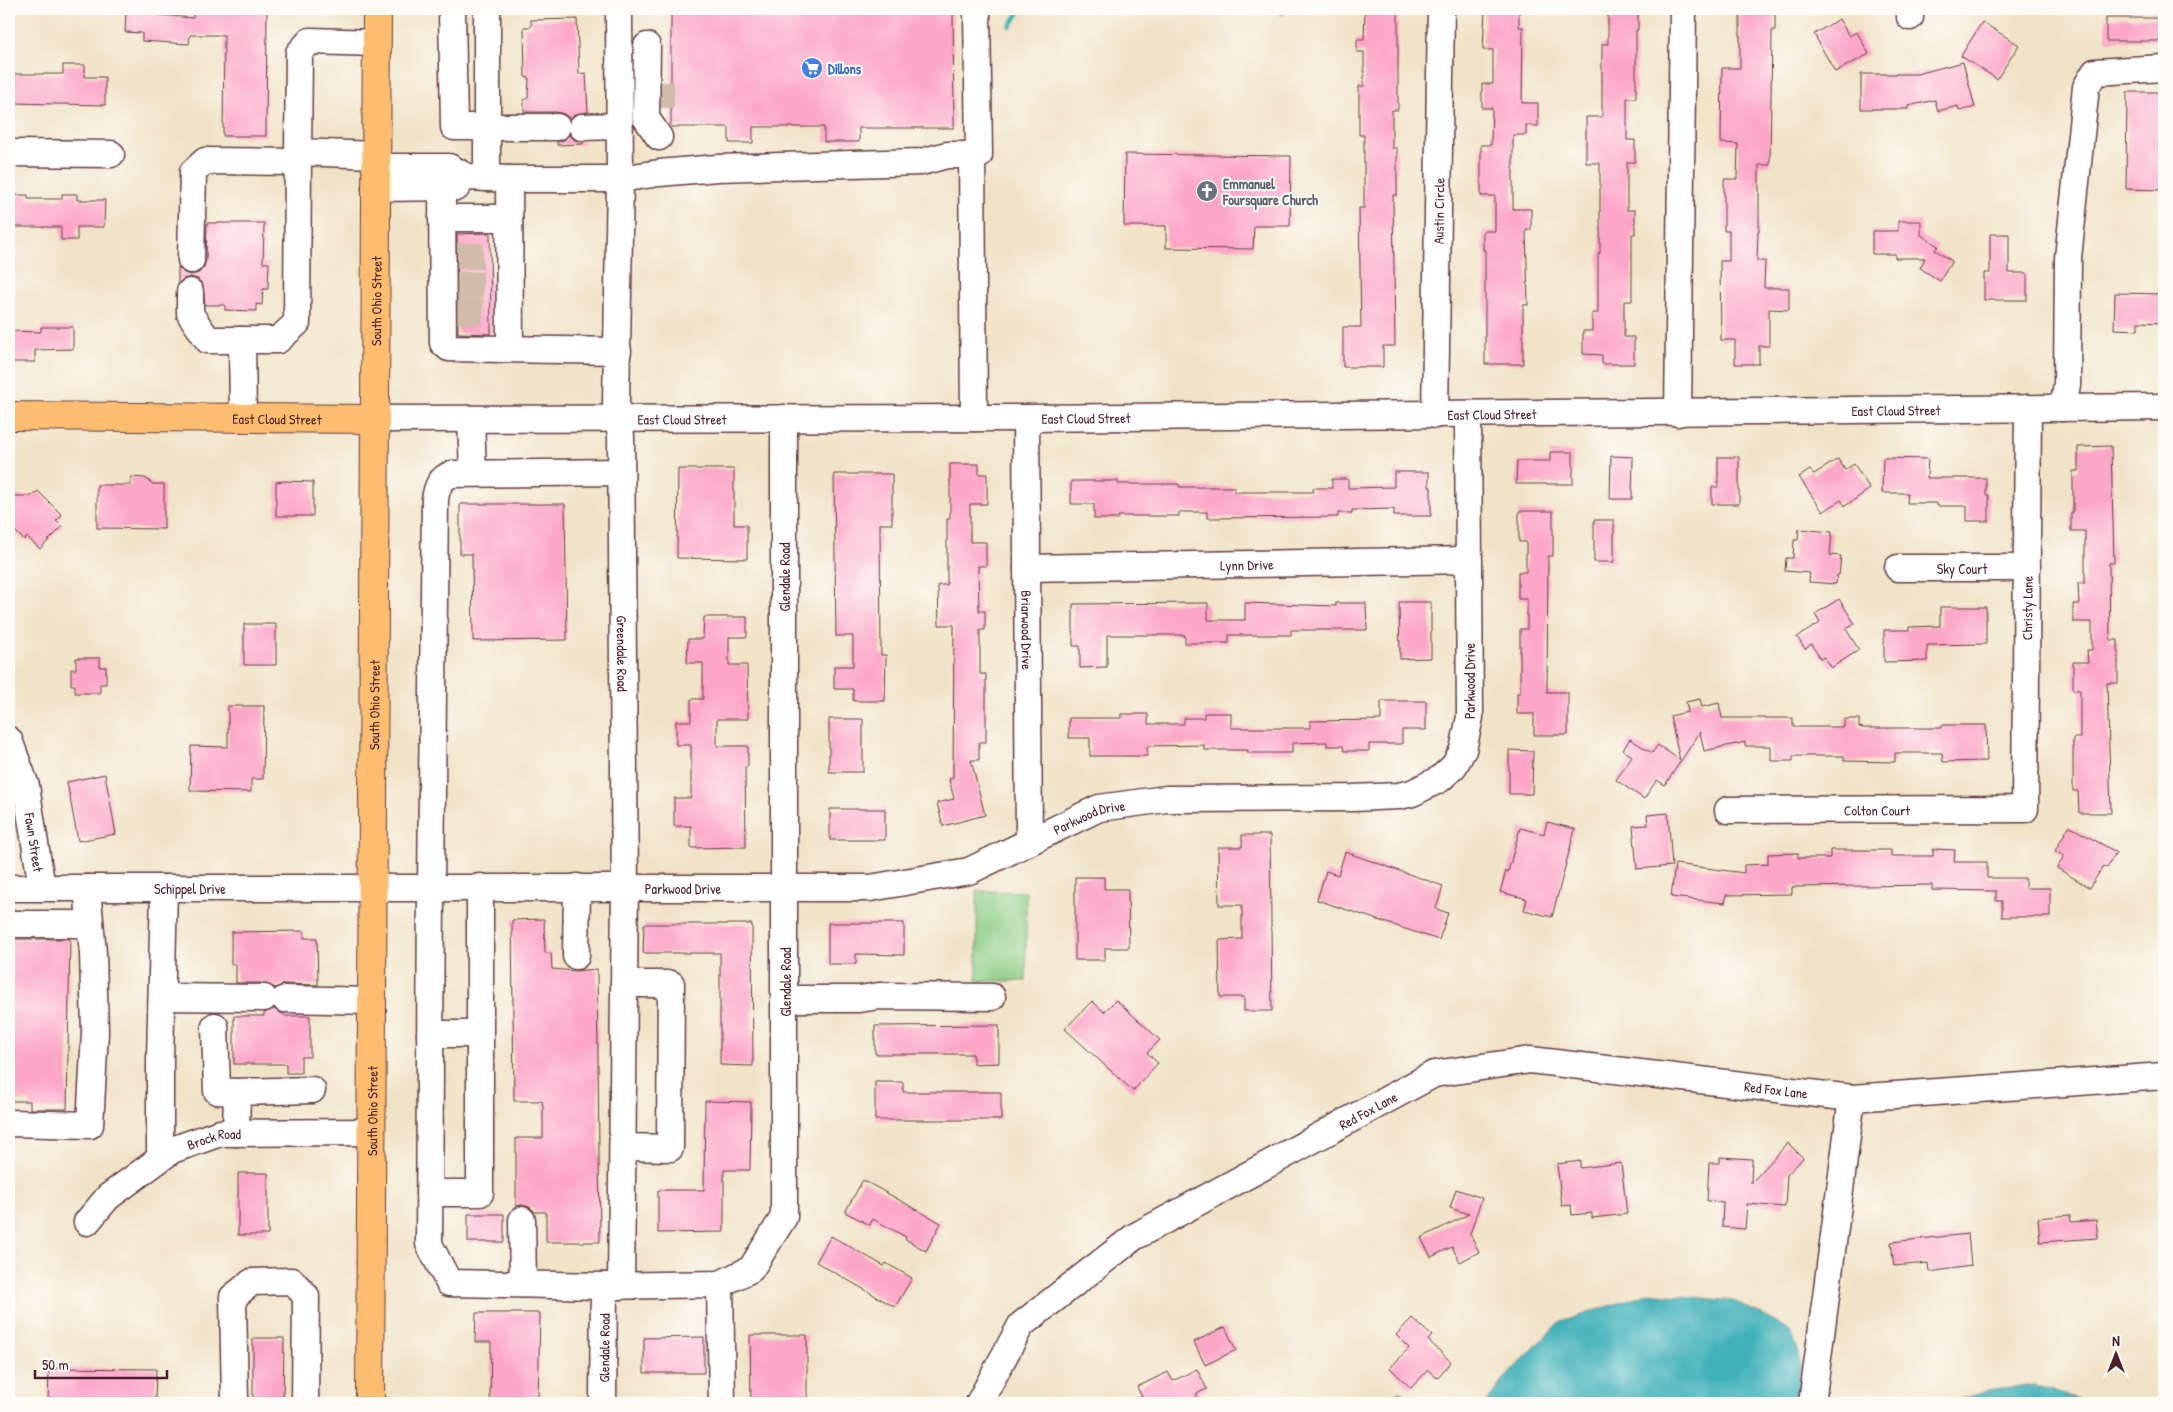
<svg xmlns="http://www.w3.org/2000/svg" width="2173" height="1412" viewBox="0 0 2173 1412" font-family="'Patrick Hand',sans-serif">
<style>
.green{fill:#8ece86;stroke:#6c7658}
.water{fill:#42b2ba;stroke:#466872}
.lines{fill:none;stroke-linecap:round;stroke-linejoin:round}
.stream{stroke:#42b2ba;stroke-width:5}
.building{fill:#fca6c8}
.minor-tunnel{stroke:#d0bca8;stroke-width:26;stroke-dasharray:26 13;stroke-linecap:butt}
.minor-casing{stroke:#633c42;stroke-width:29}
.major-casing{stroke:#633c42;stroke-width:30}
.minor{stroke:#fff;stroke-width:26}
.major{stroke:#fcbd6f;stroke-width:28}
.labels{text-anchor:middle;dominant-baseline:central;stroke-width:4;stroke-linejoin:round;paint-order:stroke}
.shop-label{font-size:14px;font-weight:bold;fill:#366cbe;stroke:#fdfcf7;text-anchor:start}
.worship-label{font-size:14px;font-weight:bold;fill:#5b616d;stroke:#fdfcf7;text-anchor:start}
.street-label{font-size:14px;fill:#4a1f2b;stroke:#fdfcf7}
</style>
<rect width="100%" height="100%" fill="#fdfcf7"/>
<filter id="ink" filterUnits="userSpaceOnUse"><feTurbulence type="fractalNoise" baseFrequency=".02" numOctaves="2"/><feDisplacementMap in="SourceGraphic" scale="10" xChannelSelector="R" yChannelSelector="G"/><feConvolveMatrix kernelMatrix="1 2 1 2 8 2 1 2 1" color-interpolation-filters="sRGB"/></filter>
<filter id="wash" filterUnits="userSpaceOnUse"><feTurbulence type="fractalNoise" baseFrequency=".0096" numOctaves="4" result="noise"/><feDisplacementMap in="SourceGraphic" scale="20" xChannelSelector="R" yChannelSelector="G"/><feGaussianBlur stdDeviation="1.12" result="paint"/><feColorMatrix in="noise" values="0 0 0 0 0 0 0 0 0 0 0 0 0 0 0 0 0 1.4 0 .05"/><feComposite in="paint" operator="in"/></filter>
<g filter="url(#wash)">
<rect width="100%" height="100%" fill="#f1e3c7"/>
<!-- green -->
<path class="green" d="M977 891 1026 892V981H977Z"/>
<!-- water -->
<path class="water" d="M1648 1293 1734 1301 1769 1318 1791 1333 1799 1352V1403H1486L1504 1379 1558 1323Z
M2035 1385 2087 1403H1948L1987 1391Z
M1399 1390 1413 1403H1392L1390 1401Z"/>
<g class="lines">
<!-- stream -->
<path class="stream" d="M1277 9 1282 13
M1010 26 1021 9"/>
</g>
<g id="blocks">
<!-- building -->
<path class="building" d="M193 9H267L266 136H223L224 35H190L189 44 142 41V33L125 32 126 10 150 12V14L193 18Z
M671 9H953L954 128H859V142H824V127H753V143H729V127H671Z
M1365 9H1398V110H1392V148H1397V195H1393L1395 346H1383V367H1343V327H1361L1359 208H1364V135H1359V86H1364V52H1357V39H1364Z
M1485 9H1519V27H1523L1522 103H1538V126L1526 125V135H1513V209H1531V230H1526L1528 305H1523V364H1485V250H1483V231H1495V196H1481V145H1491L1492 108H1482V84H1493V50H1483Z
M1608 9H1638V30H1636V98H1627V140H1635V162H1627V210H1635V234H1632V301H1624V337H1634V364H1602V355L1583 354V331H1592V313H1598V253H1600V163H1586V117H1602V44H1608Z
M1740 9H1775V30H1772L1770 165H1759V231H1758L1757 261H1765L1764 288H1789V310L1769 309V346H1759V364H1735V340H1721L1720 261H1729V231H1724V179H1737L1738 144 1721 143 1722 68H1740Z
M2106 18H2164V41H2106Z
M577 19 579 74 586 73 588 112 575 114 570 119 564 114 557 112H524V100L528 98 529 78 525 77 524 27H531V20Z
M1839 19 1849 36 1857 32 1869 54 1835 72 1814 34Z
M1982 22 2019 45 1997 79 1961 56Z
M1963 62 1975 107 1959 111 1958 106 1938 111 1935 100 1908 106V109H1861V74H1917Z
M63 65H85V77H105V105L12 103V74H63Z
M2127 92H2164V190L2126 189Z
M569 135 575 140 583 142V144L557 145V142L564 140Z
M1125 154 1291 156 1290 226H1254L1253 249 1166 248V226H1124Z
M62 194H77V200H105L104 227H77V240H61V227H11V195H28V199H62Z
M1898 221H1921V235L1938 246 1935 250 1952 261 1940 281 1920 268 1925 258H1895V254H1872V231H1898Z
M207 223H264L263 263H269L268 289H263L262 305 256 304V311L225 310V305H205L203 285 198 279 190 277 183 279 178 284V267L184 273 191 275 199 273 204 267 206 260Z
M490 233 491 334 458 333 457 234Z
M1990 234H2009V273H2027V300H1984V273H1990Z
M2115 293 2164 294V323L2138 322V330L2114 329Z
M41 327H73V349L35 350V362H9V331L41 332Z
M2111 446 2114 563H2109L2110 640H2118V683H2107L2111 813H2079L2078 791H2073V738H2080V690H2073V662H2088L2087 650H2092V622H2073V604H2079L2078 583H2085V531H2071V513H2073V471H2078V447Z
M1550 452H1573V484H1516L1517 461H1550Z
M1611 456 1633 457 1632 499H1610Z
M1718 457H1739V504H1712V487H1718Z
M1883 458 1928 459 1927 478H1986V495H1989V521H1967V506H1937V503H1907L1908 493H1882Z
M1838 459 1845 470 1854 464 1870 489 1845 506 1841 500 1823 512 1799 477 1810 470 1814 474Z
M950 464H979V474H987V504H970V542H986V566H978L979 611H985V630H980V674H986V742H979V760H971L985 815 943 826 937 803 954 799 949 779 953 778 954 625H939L938 585H947V519H950Z
M678 469H734V525H747V559L677 558Z
M1394 472H1429V487H1431V516H1394V509L1352 510V513H1338V517L1207 518V512H1179V516H1118V519H1094V504H1071V481H1118V484H1179V487H1234V492H1313V488H1332V479H1348V488L1394 487Z
M834 474H892V524H880L881 655H886L885 701H853V689H834V666H853V636H836Z
M131 477 145 478 153 484H164V529L97 528V485H131Z
M284 481 313 482V516H276V482Z
M38 491 62 515 56 521 62 527 40 549 27 537 24 540 9 525V496H32Z
M460 504H565L567 640 473 641 472 554H460Z
M1519 511H1553V556H1548L1547 692H1568V735H1534V714H1517V693H1520V629H1527V599H1518V572H1526V542H1519Z
M1594 520H1614V562H1594Z
M1799 529 1832 532 1830 555 1841 556 1839 575H1837L1836 584 1809 582 1810 573 1785 571 1786 558H1793L1794 540H1798Z
M1839 599 1855 624 1846 629 1859 650 1831 668 1824 657 1821 659 1811 644 1805 649 1797 637 1820 623 1815 614Z
M1399 602H1431V658L1400 659Z
M1208 603V620H1245V603L1336 606V603H1366L1367 630H1291V635H1229V643H1185V635H1107V667L1080 668V646H1073V604Z
M1940 607H1986V644L1927 645V661L1884 662V630H1909V627L1940 626Z
M704 617H747V637H729V665H747L748 719H717V746H748V767H745L746 847 691 848V826H674V798H691V745H676V721H691V699H703V663H687L688 639H703Z
M244 624H276V665H244Z
M76 658H100V667H106V684H100V693H75V685H71V669H76Z
M1700 699 1702 707 1719 703 1722 718H1793V727H1844V719H1859V727L1863 728H1942V725H1986L1987 761 1943 762 1942 753H1895V762L1844 761V756H1793V761H1771V746H1745V742L1704 751 1700 732 1665 785 1657 780 1644 799 1616 780 1632 756 1623 750 1630 739 1652 753 1658 745 1680 760 1670 716 1688 712 1686 702Z
M1381 701H1426V730H1402V744H1369V751H1344L1343 746H1327V742L1292 743V753H1248V750H1204V745L1147 746V756H1090V738H1069V718H1121V714H1148V724H1184V718H1204V713H1231V728H1310V721L1381 720Z
M228 706H264L263 779H251V792L190 791 191 746 228 747Z
M829 719H863V772H829Z
M1509 750 1533 751 1532 794H1509Z
M105 774 116 834 78 841 67 782Z
M830 809H885V840H830Z
M1668 813 1672 866 1637 869 1633 826 1648 825 1647 815Z
M1547 822 1575 829 1552 917 1524 910 1527 899 1500 892 1506 871 1508 872 1520 828 1544 834Z
M2069 826 2116 852 2107 868 2103 866 2090 888 2057 868 2064 856 2055 851Z
M1242 835H1270L1272 1011H1244V997H1220L1219 940 1242 939V905H1219L1218 847H1242Z
M1933 849 1955 850 1954 862H1987V878H2025V888H2050V917H2002V901H1996V891L1932 890V885L1792 887V894L1726 895 1725 903 1671 897 1675 864 1744 873V865L1768 864V854L1798 853V858H1830V850H1891V856H1933Z
M1345 852 1443 886 1436 909 1448 913 1439 940 1317 900 1326 871 1338 875Z
M1075 877H1104V889H1128L1129 948H1105V960H1075Z
M544 919 545 953H551L552 969 576 971 597 969 600 1242H546V1212H535L530 1207 522 1205 516 1206V1138H543V1108L542 1101H514L512 920Z
M828 923H904V955L856 954V964H828Z
M644 924H752L753 1066 720 1065V953H643Z
M304 931V938H317L318 985 285 984 275 988 264 983H236V964H231V932Z
M9 939H70L67 1109H30V1101H9Z
M1116 1000 1160 1040 1147 1053 1158 1063 1133 1091 1065 1029 1092 1001 1104 1012Z
M274 1009 286 1016H310V1057H301V1073H286V1064H234V1016H264V1013Z
M999 1025V1063L973 1064V1054H875V1026Z
M875 1082H903V1092H1001V1120H875Z
M705 1101 751 1102 750 1170H724V1232L658 1233V1190H704Z
M1788 1143 1803 1158 1787 1175 1785 1207 1747 1204 1745 1229 1722 1227 1723 1202 1707 1201 1709 1163H1720V1157L1752 1159 1751 1183Z
M1580 1161V1168L1621 1163 1627 1214 1592 1218V1213L1572 1215 1571 1205 1562 1206 1557 1164Z
M238 1173H268V1235H238Z
M863 1180 941 1223 926 1251 905 1239 906 1237 873 1219 870 1225 845 1212Z
M1456 1189 1482 1198 1470 1234 1479 1252 1460 1262 1452 1247 1431 1257 1421 1238 1469 1214 1450 1208Z
M468 1214H504V1242H468Z
M2070 1215 2071 1222 2096 1220 2098 1238 2040 1242 2038 1218Z
M1968 1234 1971 1266 1929 1272 1928 1263 1894 1266 1891 1242Z
M831 1236 884 1266 886 1263 912 1278 895 1307 816 1262Z
M476 1313H540L538 1403H490L491 1342H475Z
M1412 1318 1432 1336 1428 1340 1451 1362 1437 1378 1428 1370 1411 1388 1390 1368 1409 1348 1396 1335Z
M1225 1327 1236 1350 1205 1365 1194 1342Z
M750 1335H807V1403H751Z
M704 1337V1373H644V1338Z
M253 1338H284L283 1403H253Z
M49 1368 156 1369 155 1403H48Z
M1197 1369 1207 1389 1196 1394 1200 1403H1145L1137 1387 1168 1372 1173 1381Z"/>
</g>
</g>
<g filter="url(#ink)">
<use href="#blocks" fill-opacity="0" stroke="#633c42" stroke-width="1"/>
<g class="lines">
<!-- minor-tunnel -->
<path class="minor-tunnel" d="M661 82V109
M457 256H490
M457 285H491
M457 311 491 312"/>
<!-- minor casing -->
<g class="minor-casing">
<g id="minor">
<path d="M452 9 454 127H557"/>
<path id="s1" d="M619 9 620 179 616 404 621 436 625 887 621 1286"/>
<path d="M1910 17V9"/>
<path d="M647 46 646 118 659 137"/>
<path d="M582 127 618 126"/>
<path d="M9 153 111 154"/>
<path d="M375 155 298 152 299 53 310 41 376 43"/>
<path d="M972 155H979L977 9"/>
<path d="M375 167H449L467 177 509 179H620L659 173 717 168 921 162 947 155H972L974 418"/>
<path d="M487 178V9"/>
<path d="M509 179 510 348"/>
<path d="M442 187 443 343 449 348 618 351"/>
<path d="M375 188 457 187 459 184"/>
<path d="M442 218H509"/>
<path d="M191 260 193 172 205 161 298 162"/>
<path d="M190 292V314L208 340H278L297 323 298 152"/>
<path d="M242 340 243 418"/>
<path d="M2063 408 2067 385 2068 258 2086 87 2095 72 2164 68"/>
<path d="M1678 413 1683 9"/>
<path id="s2" d="M1435 415 1441 9"/>
<path id="s3" d="M1026 418 1029 842"/>
<path id="s4" d="M374 419 1026 418 2164 407"/>
<path d="M471 419 473 473"/>
<path d="M621 472 452 474C440 478 437 487 435 499L431 887 429 1244 449 1283 604 1286 720 1284 751 1269 784 1217V418"/>
<path id="s5" d="M1027 568 1468 560"/>
<path id="s6" d="M1898 568H2027"/>
<path id="s7" d="M9 740 26 786 42 888"/>
<path id="s8" d="M1728 810 2025 809 2028 408"/>
<path id="s9" d="M9 888H870L969 871 1099 808 1166 799 1353 798 1399 796 1412 793 1440 779 1454 766 1463 750 1470 717 1468 415"/>
<path d="M9 924H90"/>
<path d="M576 956 577 887"/>
<path d="M162 997 264 998"/>
<path d="M285 999 372 1001"/>
<path d="M785 999H859L879 996 992 997"/>
<path d="M215 1026 217 1091 237 1092"/>
<path d="M430 1034H480"/>
<path d="M9 1123 90 1125 95 1032 93 953 87 888"/>
<path d="M236 1133 237 1092 312 1090"/>
<path d="M623 1147 670 1148 671 984H624"/>
<path d="M160 1158V1060L164 888"/>
<path d="M429 1193H480V887"/>
<path d="M522 1220 523 1284"/>
<path id="s10" d="M87 1222 108 1197 172 1150 220 1133 371 1132"/>
<path d="M720 1284 722 1403"/>
<path d="M235 1403 233 1297 252 1282 292 1281 306 1296 305 1403"/>
<path id="s11" d="M603 1403 604 1286"/>
<path id="s12" d="M979 1403 1021 1325 1134 1237 1434 1074 1530 1060 1852 1098 2164 1076"/>
<path d="M1812 1403 1852 1098"/>
</g>
</g>
<!-- major casing -->
<g class="major-casing">
<g id="major">
<path id="s13" d="M9 416 374 419"/>
<path id="s14" d="M370 1403 377 9"/>
</g>
</g>
<!-- minor -->
<use href="#minor" class="minor"/>
<!-- major -->
<use href="#major" class="major"/>
</g>
</g>
<!-- icons -->
<defs>
<g id="supermarket-disc" transform="scale(1.125)"><circle r="9.5" fill="#3f7fe0" stroke="#fdfcf7"/><path d="M-6-5.5h2.5l.6 2H6L4.5 2H-2.5L-4.4-4H-6ZM-1.5 3.2a1.3 1.3 0 1 0 .1 0ZM3 3.2a1.3 1.3 0 1 0 .1 0Z" fill="#fff"/></g>
<g id="church-disc" transform="scale(1.125)"><circle r="9.5" fill="#6b7280" stroke="#fdfcf7"/><path d="M-1.2-6h2.4v3.5h3.3v2.4h-3.3V6h-2.4V-.1h-3.3v-2.4h3.3Z" fill="#fff"/></g>
</defs>
<g fill-rule="evenodd">
<use href="#supermarket-disc" x="812" y="68"/>
<use href="#church-disc" x="1207" y="191"/>
</g>
<g class="labels">
<!-- shop labels -->
<g class="shop-label">
<text x="828" y="68">Dillons</text>
</g>
<!-- worship labels -->
<g class="worship-label">
<text x="1223" y="183">Emmanuel<tspan x="1223" dy="16">Foursquare Church</tspan></text>
</g>
<!-- street labels -->
<g class="street-label">
<text stroke="none"><textPath href="#s2" startOffset="204">Austin Circle</textPath></text>
<text stroke="none"><textPath href="#s14" startOffset="1102">South Ohio Street</textPath></text>
<text stroke="none"><textPath href="#s4" startOffset="1522">East Cloud Street</textPath></text>
<text stroke="none"><textPath href="#s4" startOffset="1118">East Cloud Street</textPath></text>
<text stroke="none"><textPath href="#s4" startOffset="712">East Cloud Street</textPath></text>
<text stroke="none"><textPath href="#s13" startOffset="268">East Cloud Street</textPath></text>
<text stroke="none"><textPath href="#s4" startOffset="308">East Cloud Street</textPath></text>
<text stroke="none"><textPath href="#s5" startOffset="220">Lynn Drive</textPath></text>
<text stroke="none"><textPath href="#s6" startOffset="64">Sky Court</textPath></text>
<text transform="translate(784 577) rotate(-90)">Glendale Road</text>
<text stroke="none"><textPath href="#s8" startOffset="498">Christy Lane</textPath></text>
<text stroke="none"><textPath href="#s3" startOffset="212">Briarwood Drive</textPath></text>
<text stroke="none"><textPath href="#s1" startOffset="645">Greendale Road</textPath></text>
<text transform="translate(1469 681) rotate(-90)">Parkwood Drive</text>
<text stroke="none"><textPath href="#s14" startOffset="698">South Ohio Street</textPath></text>
<text stroke="none"><textPath href="#s8" startOffset="149">Colton Court</textPath></text>
<text stroke="none"><textPath href="#s9" startOffset="1094">Parkwood Drive</textPath></text>
<text stroke="none"><textPath href="#s7" startOffset="106">Fawn Street</textPath></text>
<text stroke="none"><textPath href="#s9" startOffset="181">Schippel Drive</textPath></text>
<text stroke="none"><textPath href="#s9" startOffset="674">Parkwood Drive</textPath></text>
<text transform="translate(785 982) rotate(-90)">Glendale Road</text>
<text stroke="none"><textPath href="#s12" startOffset="918">Red Fox Lane</textPath></text>
<text stroke="none"><textPath href="#s12" startOffset="498">Red Fox Lane</textPath></text>
<text stroke="none"><textPath href="#s14" startOffset="292">South Ohio Street</textPath></text>
<text stroke="none"><textPath href="#s10" startOffset="156">Brock Road</textPath></text>
<text stroke="none"><textPath href="#s11" startOffset="55">Glendale Road</textPath></text>
</g>
</g>
<!-- margin -->
<rect width="2173" height="1412" fill="none" stroke="#fdfcf7" stroke-width="30"/>
<!-- north arrow -->
<g transform="translate(2116 1354)" stroke="#fdfcf7" stroke-width="4" paint-order="stroke">
<path d="M0-4L9 19L0 12L-9 19Z" fill="#4a1f2b"/>
<text y="-8" font-size="14" font-weight="bold" text-anchor="middle" fill="#4a1f2b">N</text>
</g>
<!-- scale -->
<path d="M35 1370v8h132v-8" fill="none" stroke="#4a1f2b" stroke-width="2.5"/>
<text x="42" y="1370" font-size="15" fill="#4a1f2b" stroke="#fdfcf7" stroke-width="4" paint-order="stroke">50 m</text>
</svg>
